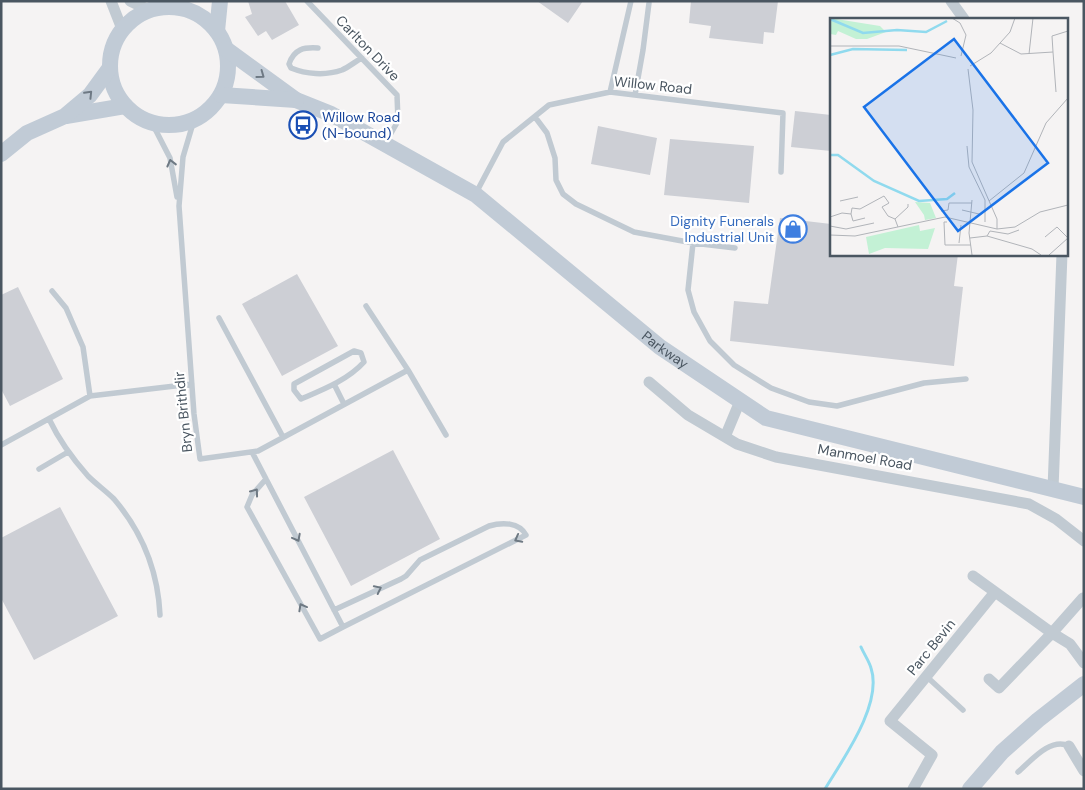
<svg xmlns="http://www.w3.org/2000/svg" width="1085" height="790" font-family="'DM Sans',sans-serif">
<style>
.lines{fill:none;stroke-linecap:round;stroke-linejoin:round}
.stream{stroke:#90daee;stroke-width:3}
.building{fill:#cdcfd5}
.lane{stroke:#c1cad2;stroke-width:5.5}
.street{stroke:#c1cad2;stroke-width:11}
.secondary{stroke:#c1cbd6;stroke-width:16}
.oneway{stroke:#6e7984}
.oneway2{stroke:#6e7983}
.labels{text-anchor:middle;stroke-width:4.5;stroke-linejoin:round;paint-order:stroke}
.street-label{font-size:14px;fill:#4a5661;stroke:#fff}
.transit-label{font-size:14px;fill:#164399;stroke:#fff;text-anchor:start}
.shop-label{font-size:14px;fill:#366cbe;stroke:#fff;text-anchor:end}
.inset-river{fill:none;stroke:#90daee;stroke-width:2.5}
.inset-road{fill:none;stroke:#b1b4b9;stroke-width:1}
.view{fill:#1a73e8;fill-opacity:0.15;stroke:#1a73e8;stroke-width:2.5}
.inset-edge{fill:none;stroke:#4a5661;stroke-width:2.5}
</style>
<rect width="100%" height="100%" fill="#f5f3f3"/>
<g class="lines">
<path class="stream" d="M 825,789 C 843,759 883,704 871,668 C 869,661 864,654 861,647"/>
</g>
<path class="building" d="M 248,1 L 285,1 L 299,25 L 272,40 L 266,31 L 258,36 L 245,17 L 252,14 Z
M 537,1 L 583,1 L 568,23 Z
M 691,1 L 778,1 L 774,33 L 764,32 L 763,44 L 709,38 L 711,26 L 689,23 Z
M 795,111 L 831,115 L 831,151 L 791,147 Z
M 598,126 L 657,138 L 650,175 L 591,164 Z
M 670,139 L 754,146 L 749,203 L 664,195 Z
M 780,218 L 831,224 L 831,254 L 958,254 L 954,286 L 963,287 L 954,366 L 730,341 L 734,301 L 768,304 Z
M 297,274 L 338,346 L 282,376 L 242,304 Z
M 18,287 L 63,379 L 10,406 L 1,389 L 1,295 Z
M 393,450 L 440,539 L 351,586 L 304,497 Z
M 60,507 L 118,616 L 34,660 L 1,598 L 1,538 Z"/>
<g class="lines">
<path class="lane" d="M 307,1 L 397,95 L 398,121 L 386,142
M 318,48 C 304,47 294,49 289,64 L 291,68 C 306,74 325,76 342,70 C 349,67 356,61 362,58
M 610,92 L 631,1
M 635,95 L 643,50 L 649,3
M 535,117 L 547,133 L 555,158 L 556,180 L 563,194 L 576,204 L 634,232 L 693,243 L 688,290 L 694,312 L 710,341 L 734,365 L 771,388 L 809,402 L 837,406 L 924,383 L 966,379
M 194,120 L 183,157 L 179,206 L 194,414 L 200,459 L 258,451 L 408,370 L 446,435
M 152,123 L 170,158 L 177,197
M 476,193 L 503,142 L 549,105 L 610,92 L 783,113 L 781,172
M 693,243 L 735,248
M 52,291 L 66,308 L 83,347 L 90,396
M 366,306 L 408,370
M 219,318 L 283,437
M 354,351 L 361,353 L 364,362 C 348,380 322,390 301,399 L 294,390 L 294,384 Z
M 334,384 L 344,404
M 49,419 C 59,440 72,458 88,476 C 96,484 106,491 114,499 C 143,533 158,572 160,615
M 1,445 L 90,396 L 192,384
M 252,452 L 343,627 L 320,639 L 247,507 L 252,495 L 266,479
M 39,469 L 68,452
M 334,610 L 401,579 L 406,576 L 420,560 L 489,526 C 502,522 519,522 526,535 L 343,627
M 926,676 L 963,710
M 1018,772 C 1031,761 1050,737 1069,746"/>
<path class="street" d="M 111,1 L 122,29
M 130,1 L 149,10
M 951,1 L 964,19
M 649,382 L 688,415 L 737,444 L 776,457 L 1029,504 L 1056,519 L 1084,541
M 725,437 L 740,401
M 1053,489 L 1062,254
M 973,576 L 1052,633 L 1070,644 L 1084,663
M 989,679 L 999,688 L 1052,633 L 1083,598
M 1069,746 L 1084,771
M 913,789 L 932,755 L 890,721 L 995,592"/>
<g class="secondary">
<circle cx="169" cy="66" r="59"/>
<path d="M 217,31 L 220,1"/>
<path id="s1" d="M 226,49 L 296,100 L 331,114 L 476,195 L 660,347 L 766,418 L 1084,497"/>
<path d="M 221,95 L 296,100"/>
<path d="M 66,116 L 125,106"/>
<path d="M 1,154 L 27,133 L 65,116 L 90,95 L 109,69"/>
<path d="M 970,789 L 1002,752 L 1038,720 L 1084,684"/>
</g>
</g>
<defs><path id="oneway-chevron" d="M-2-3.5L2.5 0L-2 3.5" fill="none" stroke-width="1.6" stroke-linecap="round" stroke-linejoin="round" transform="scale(1.25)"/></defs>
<g class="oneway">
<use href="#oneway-chevron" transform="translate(261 75) rotate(36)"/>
<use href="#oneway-chevron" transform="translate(89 94) rotate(-46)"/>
</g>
<g class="oneway2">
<use href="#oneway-chevron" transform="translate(171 163) rotate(-104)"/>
<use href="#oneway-chevron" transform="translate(255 492) rotate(-54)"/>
<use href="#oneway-chevron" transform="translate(297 538) rotate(62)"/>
<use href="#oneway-chevron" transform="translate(518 539) rotate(152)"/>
<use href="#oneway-chevron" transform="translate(378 589) rotate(-26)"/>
<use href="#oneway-chevron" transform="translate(302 607) rotate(-119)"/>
</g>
<defs>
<g id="bus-ring" transform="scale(1.4375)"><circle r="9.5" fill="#fff" stroke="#1a4fb4" stroke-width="1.5"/><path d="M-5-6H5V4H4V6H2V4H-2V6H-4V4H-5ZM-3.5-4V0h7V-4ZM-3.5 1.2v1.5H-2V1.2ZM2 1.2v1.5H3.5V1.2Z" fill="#1a4fb4"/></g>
<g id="shop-ring" transform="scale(1.4375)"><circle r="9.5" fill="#fff" stroke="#3f7fe0" stroke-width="1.5"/><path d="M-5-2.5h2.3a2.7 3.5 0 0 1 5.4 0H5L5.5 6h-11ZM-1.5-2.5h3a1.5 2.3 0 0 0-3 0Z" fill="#3f7fe0"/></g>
</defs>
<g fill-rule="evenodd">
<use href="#bus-ring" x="303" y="125"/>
<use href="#shop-ring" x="793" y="229"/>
</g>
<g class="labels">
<g class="street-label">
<text transform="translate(368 48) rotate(46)" y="5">Carlton Drive</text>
<text transform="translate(653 85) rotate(6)" y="5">Willow Road</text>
<text dy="5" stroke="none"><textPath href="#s1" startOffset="535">Parkway</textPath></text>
<text transform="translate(183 412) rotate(-96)" y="5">Bryn Brithdir</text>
<text transform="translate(865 457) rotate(10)" y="5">Manmoel Road</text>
<text transform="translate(931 647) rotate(-51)" y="5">Parc Bevin</text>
</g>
<g class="transit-label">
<text x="322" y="122">Willow Road<tspan x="322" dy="16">(N-bound)</tspan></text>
</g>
<g class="shop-label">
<text x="774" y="226">Dignity Funerals<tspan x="774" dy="16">Industrial Unit</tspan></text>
</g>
</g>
<g transform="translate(830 18)">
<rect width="238" height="238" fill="#f5f3f3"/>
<path d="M 0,0 L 50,8 L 56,14 L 37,21 L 26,21 L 8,13 L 6,17 L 0,16 ZM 85,184 L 100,185 L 106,200 L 90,203 L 95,202 L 94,197 ZM 89,207 L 90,213 L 105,210 L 98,231 L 55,230 L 39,236 L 36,219 Z" fill="#c3f1d5"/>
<path class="inset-river" d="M 0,1 L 33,15 L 67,12 L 96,14 L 117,3M 0,37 L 23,31 L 77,32M 0,137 L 8,137 L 44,163 L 89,183 L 117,181 L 125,175"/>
<path class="inset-road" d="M 122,0 L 130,5 L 136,17 L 131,38M 170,25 L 191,36 L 223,34 L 226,74M 0,28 L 69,28 L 126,40M 223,34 L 222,18 L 238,13M 199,36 L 203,0M 140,48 L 161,35 L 180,14 L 185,0M 138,51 L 143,92 L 142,144 L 167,201 L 167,211 L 185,209 L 210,194 L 238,187M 137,128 L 139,149 L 155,182 L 155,204M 10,183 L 28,179M 159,183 L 194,155 L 216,105 L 238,80M 132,192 L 149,196M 111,193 L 118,192 L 119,185 L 142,185M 21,196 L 23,203 L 35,200M 0,199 L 12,195 L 21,196 L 22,190 L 30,191 L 54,178 L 59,185 L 52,189 L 58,198 L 65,201 L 68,209M 65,201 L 78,189 L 78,186M 117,204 L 114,204 L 115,227 L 141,227M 0,208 L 16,211 L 44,205M 0,217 L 25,218 L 115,199 L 167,211M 157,218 L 160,213 L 178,216 L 189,212M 215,219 L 227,209 L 238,220M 140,220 L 157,218 L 202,231 L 211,237M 129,225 L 131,207M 142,237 L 139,215 L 142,182M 219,237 L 238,220"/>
<path class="view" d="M 124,21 L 218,145 L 128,213 L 34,89 Z"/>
<rect width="238" height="238" class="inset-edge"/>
</g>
<rect width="1085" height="790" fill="none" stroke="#4a5661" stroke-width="5"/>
</svg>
